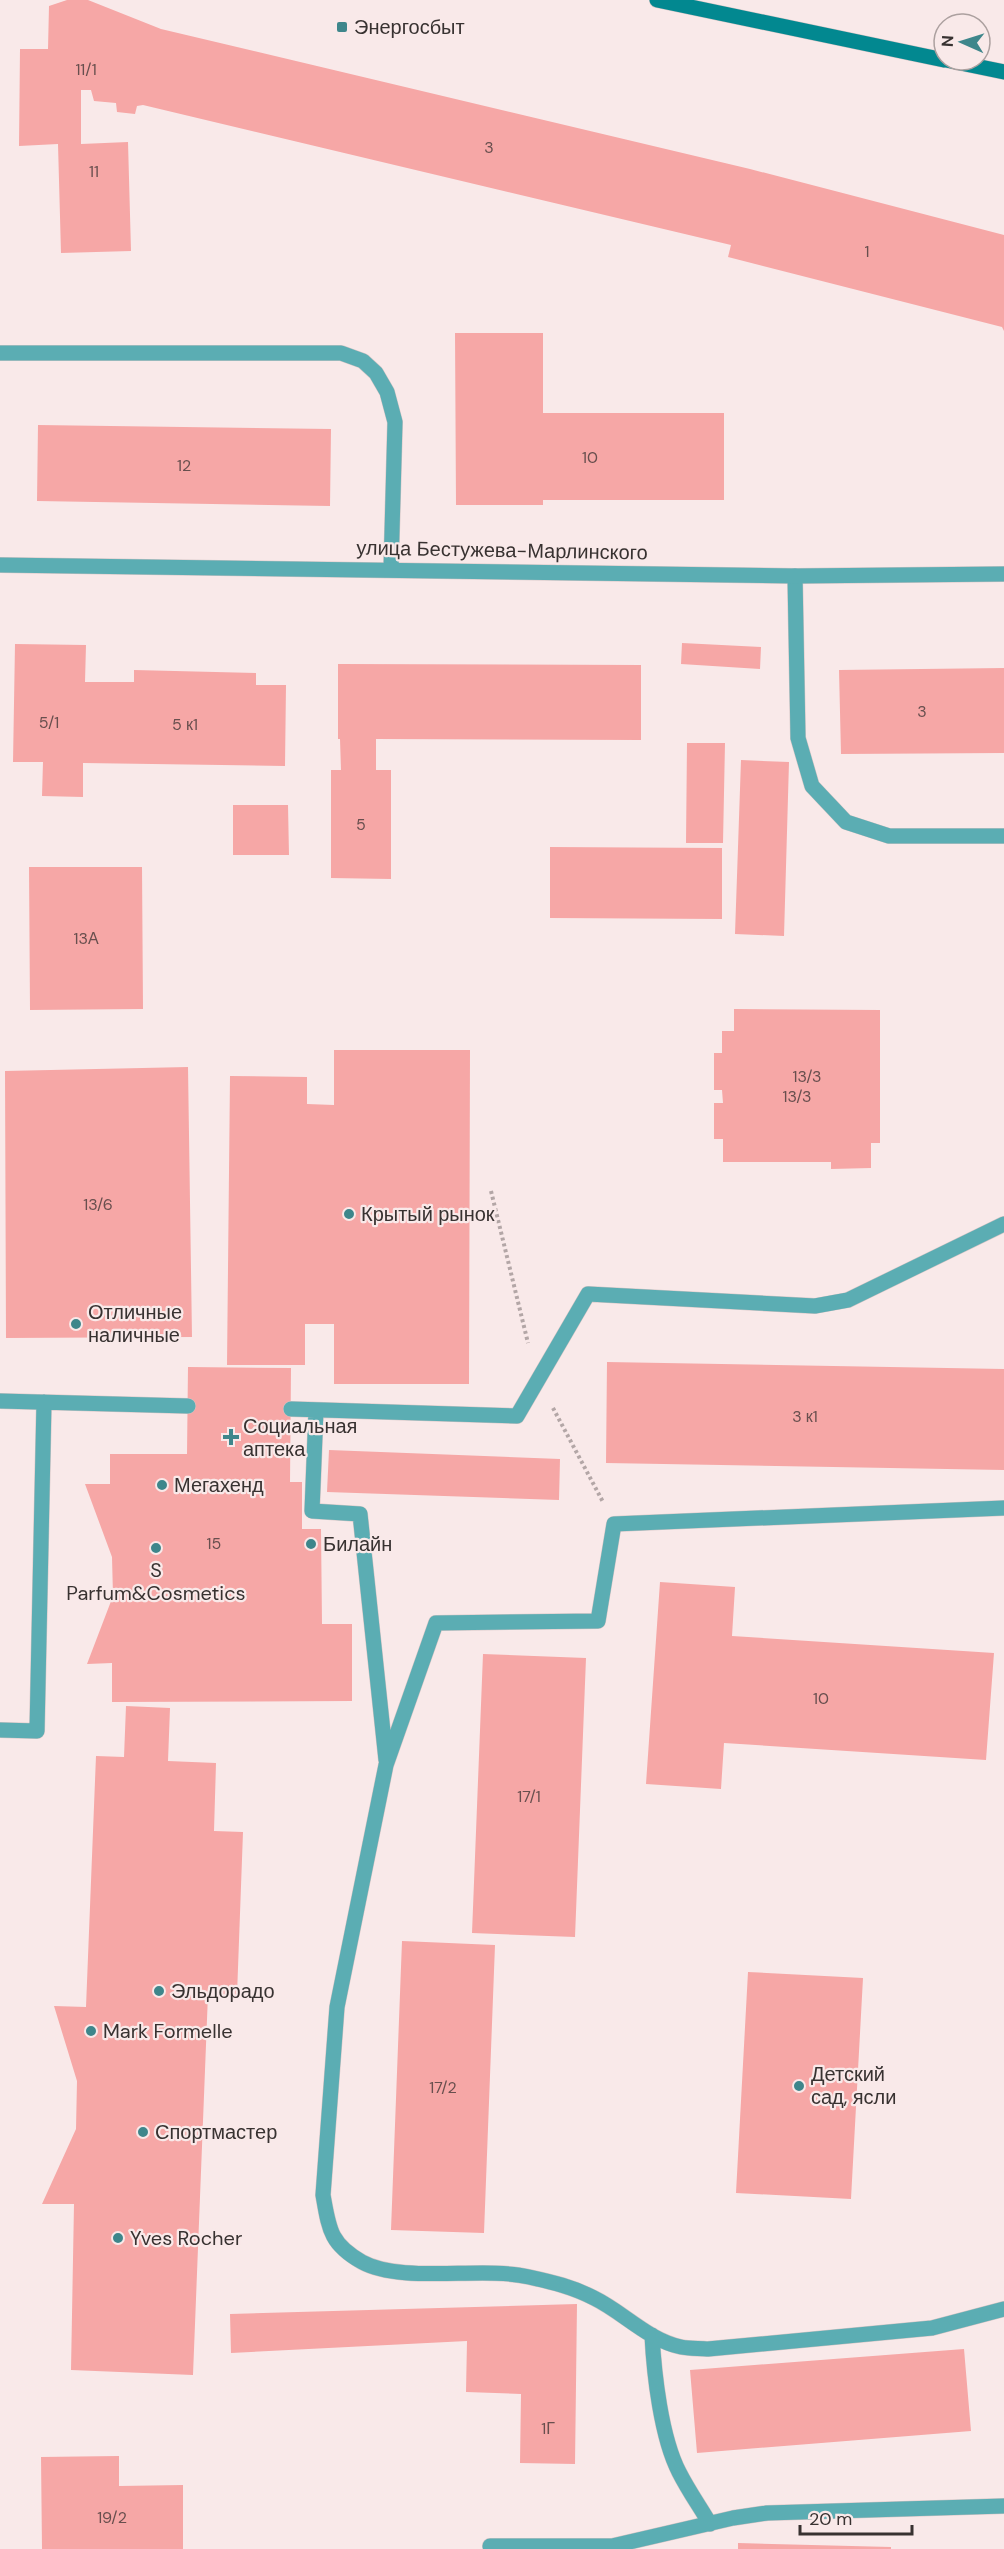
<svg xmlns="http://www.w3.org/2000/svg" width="1004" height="2549" font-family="'DM Sans',sans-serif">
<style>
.building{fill:#f6a7a6}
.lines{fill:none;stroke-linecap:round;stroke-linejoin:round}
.lane-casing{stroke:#d2c4c4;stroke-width:16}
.street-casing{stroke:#d2c4c4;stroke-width:16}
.secondary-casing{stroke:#d2c4c4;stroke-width:16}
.path{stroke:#b3a6a6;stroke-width:4;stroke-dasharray:3 3;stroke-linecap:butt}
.lane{stroke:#5badb3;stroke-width:15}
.street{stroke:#5badb3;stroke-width:15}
.secondary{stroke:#028890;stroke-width:15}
.poi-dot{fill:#3e868b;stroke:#f9e9e9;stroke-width:2}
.labels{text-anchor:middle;stroke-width:4.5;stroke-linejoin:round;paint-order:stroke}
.number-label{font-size:16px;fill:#684f4e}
.poi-label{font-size:20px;fill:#383231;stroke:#f9e9e9;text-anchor:start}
.street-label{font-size:20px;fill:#383231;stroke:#f9e9e9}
</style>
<rect width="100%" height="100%" fill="#f9e9e9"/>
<path class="building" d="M 67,0 L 88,0 L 161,29 L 750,169 L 1004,235 L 1004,331 L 1002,327 L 728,257 L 731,245 L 143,105 L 137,106 L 135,114 L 117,112 L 116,103 L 94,101 L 91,90 L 81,90 L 81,144 L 128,142 L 131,251 L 61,253 L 58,144 L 19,146 L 20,49 L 48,49 L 49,6 Z
M 455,333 L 543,333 L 543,413 L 724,413 L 724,500 L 543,500 L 543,505 L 456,505 Z
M 38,425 L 331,429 L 330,506 L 37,501 Z
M 682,643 L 761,647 L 760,669 L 681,664 Z
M 15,644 L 86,645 L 85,682 L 134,682 L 134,670 L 256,673 L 256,685 L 286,685 L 285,766 L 83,763 L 83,797 L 42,796 L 43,762 L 13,762 Z
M 338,664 L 641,665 L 641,740 L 376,739 L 376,770 L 391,770 L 391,879 L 331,878 L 331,770 L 341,770 L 340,739 L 338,739 Z
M 1004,668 L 1004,753 L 841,754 L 839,670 Z
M 687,743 L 725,743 L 723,843 L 686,843 Z
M 741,760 L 789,762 L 784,936 L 735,934 Z
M 233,805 L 288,805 L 289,855 L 233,855 Z
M 550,847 L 722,848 L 722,919 L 550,918 Z
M 29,867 L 142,867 L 143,1009 L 30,1010 Z
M 734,1009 L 880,1010 L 880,1143 L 871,1143 L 871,1168 L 831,1169 L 831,1162 L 723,1162 L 723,1139 L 714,1139 L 714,1103 L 723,1103 L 722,1090 L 714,1090 L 714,1053 L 722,1053 L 722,1031 L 734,1031 Z
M 334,1050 L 470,1050 L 469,1384 L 334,1384 L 334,1324 L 305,1324 L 305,1365 L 227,1365 L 230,1076 L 307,1077 L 307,1104 L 334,1105 Z
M 188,1067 L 192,1337 L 6,1338 L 5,1071 Z
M 607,1362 L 1004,1369 L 1004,1470 L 606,1463 Z
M 188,1367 L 291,1368 L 290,1482 L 302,1482 L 302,1529 L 321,1529 L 322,1624 L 352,1624 L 352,1701 L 112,1702 L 112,1663 L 87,1664 L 113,1596 L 112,1557 L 85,1484 L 110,1484 L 110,1454 L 187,1454 Z
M 329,1450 L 560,1459 L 559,1500 L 327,1492 Z
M 660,1582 L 735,1587 L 732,1636 L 994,1653 L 986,1760 L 724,1743 L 721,1789 L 646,1784 Z
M 483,1654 L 586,1658 L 575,1937 L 472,1933 Z
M 126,1706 L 170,1708 L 168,1761 L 216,1763 L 214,1831 L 243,1832 L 237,1995 L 208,1994 L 193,2375 L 71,2370 L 74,2204 L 42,2204 L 76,2129 L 77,2081 L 54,2006 L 86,2007 L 96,1756 L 124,1757 Z
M 402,1941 L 495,1945 L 484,2233 L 391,2230 Z
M 748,1972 L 863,1978 L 851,2199 L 736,2193 Z
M 577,2304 L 575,2464 L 520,2463 L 521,2394 L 466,2392 L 467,2341 L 231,2353 L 230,2314 Z
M 964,2349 L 971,2431 L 697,2453 L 690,2370 Z
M 119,2456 L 119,2486 L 183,2485 L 183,2549 L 42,2549 L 41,2457 Z
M 738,2543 L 891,2547 L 891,2549 L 738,2549 Z"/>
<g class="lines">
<g class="lane-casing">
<path id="lane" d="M 0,353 L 341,353 L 363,361 L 376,373 L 387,392 L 395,422 L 391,569
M 795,576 L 798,738 L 812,786 L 846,822 L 889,836 L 1004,836
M 0,1401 L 188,1406
M 291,1409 L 517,1416 L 588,1294 L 815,1306 L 848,1300 L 1004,1224
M 316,1410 L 312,1511 L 360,1514 L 386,1760
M 1004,1508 L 614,1524 L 598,1621 L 436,1623 L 386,1765 L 337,2007 L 323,2195 C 329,2229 330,2244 362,2262 C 402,2284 483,2266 529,2277 C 552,2282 573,2287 594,2298 C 623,2312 648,2340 681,2347 C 690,2349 700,2348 708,2349 L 932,2328 L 1004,2309
M 0,1730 L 37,1731 L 44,1402
M 652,2335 C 654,2374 661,2437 679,2472 C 688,2490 700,2507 710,2524
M 490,2546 L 612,2546 L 733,2518 L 767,2513 L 1004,2506"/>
</g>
<g class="street-casing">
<path id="street" d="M 0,565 L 795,576 L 1004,574"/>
</g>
<g class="secondary-casing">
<path id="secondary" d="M 657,0 L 944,60
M 946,60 L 1004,72"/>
</g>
<path class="path" d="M 491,1191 L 528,1343
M 553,1408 L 603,1502"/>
<use href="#lane" class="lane"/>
<use href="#street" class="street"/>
<use href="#secondary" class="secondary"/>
</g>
<g class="poi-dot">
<rect x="336" y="21" width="12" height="12" rx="3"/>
<circle cx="349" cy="1214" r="6"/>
<circle cx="76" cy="1324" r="6"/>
<path d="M228 1428h6v6h6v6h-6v6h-6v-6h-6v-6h6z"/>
<circle cx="162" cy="1485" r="6"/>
<circle cx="311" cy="1544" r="6"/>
<circle cx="156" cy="1548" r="6"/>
<circle cx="159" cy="1991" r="6"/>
<circle cx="91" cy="2031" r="6"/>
<circle cx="799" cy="2086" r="6"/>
<circle cx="143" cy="2132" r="6"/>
<circle cx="118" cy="2238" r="6"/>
</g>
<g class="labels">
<g class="number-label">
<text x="86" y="75">11/1</text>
<text x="489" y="153">3</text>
<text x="94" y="177">11</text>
<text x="867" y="257">1</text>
<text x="590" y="463">10</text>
<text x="184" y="471">12</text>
<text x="922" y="717">3</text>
<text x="49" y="728">5/1</text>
<text x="185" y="730">5 к1</text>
<text x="361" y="830">5</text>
<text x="86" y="944">13А</text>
<text x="807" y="1082">13/3</text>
<text x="797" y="1102">13/3</text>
<text x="98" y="1210">13/6</text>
<text x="805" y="1422">3 к1</text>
<text x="214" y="1549">15</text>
<text x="821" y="1704">10</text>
<text x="529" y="1802">17/1</text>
<text x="443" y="2093">17/2</text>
<text x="548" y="2434">1Г</text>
<text x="112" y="2523">19/2</text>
</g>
<g class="poi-label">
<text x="354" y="34">Энергосбыт</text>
<text x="361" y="1221">Крытый рынок</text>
<text x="88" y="1319">Отличные<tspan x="88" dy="23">наличные</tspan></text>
<text x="243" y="1433">Социальная<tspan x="243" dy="23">аптека</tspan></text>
<text x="174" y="1492">Мегахенд</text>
<text x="323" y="1551">Билайн</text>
<text x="156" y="1577" text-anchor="middle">S<tspan x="156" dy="23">Parfum&amp;Cosmetics</tspan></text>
<text x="171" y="1998">Эльдорадо</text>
<text x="103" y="2038">Mark Formelle</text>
<text x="811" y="2081">Детский<tspan x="811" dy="23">сад, ясли</tspan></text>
<text x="155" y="2139">Спортмастер</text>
<text x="130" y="2245">Yves Rocher</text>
</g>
<g class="street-label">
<text transform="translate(502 550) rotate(1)" y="7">улица Бестужева-Марлинского</text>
</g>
</g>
<g transform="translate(962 42) rotate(273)"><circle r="28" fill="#f9e9e9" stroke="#aca09f" stroke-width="1.5"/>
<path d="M0-4.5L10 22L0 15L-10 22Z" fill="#3e868b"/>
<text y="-9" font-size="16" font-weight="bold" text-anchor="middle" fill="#383231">N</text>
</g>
<path d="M800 2525v9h112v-9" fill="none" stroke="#383231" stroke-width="3"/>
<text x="809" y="2525" font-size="18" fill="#383231" stroke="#f9e9e9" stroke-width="4.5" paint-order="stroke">20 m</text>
</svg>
